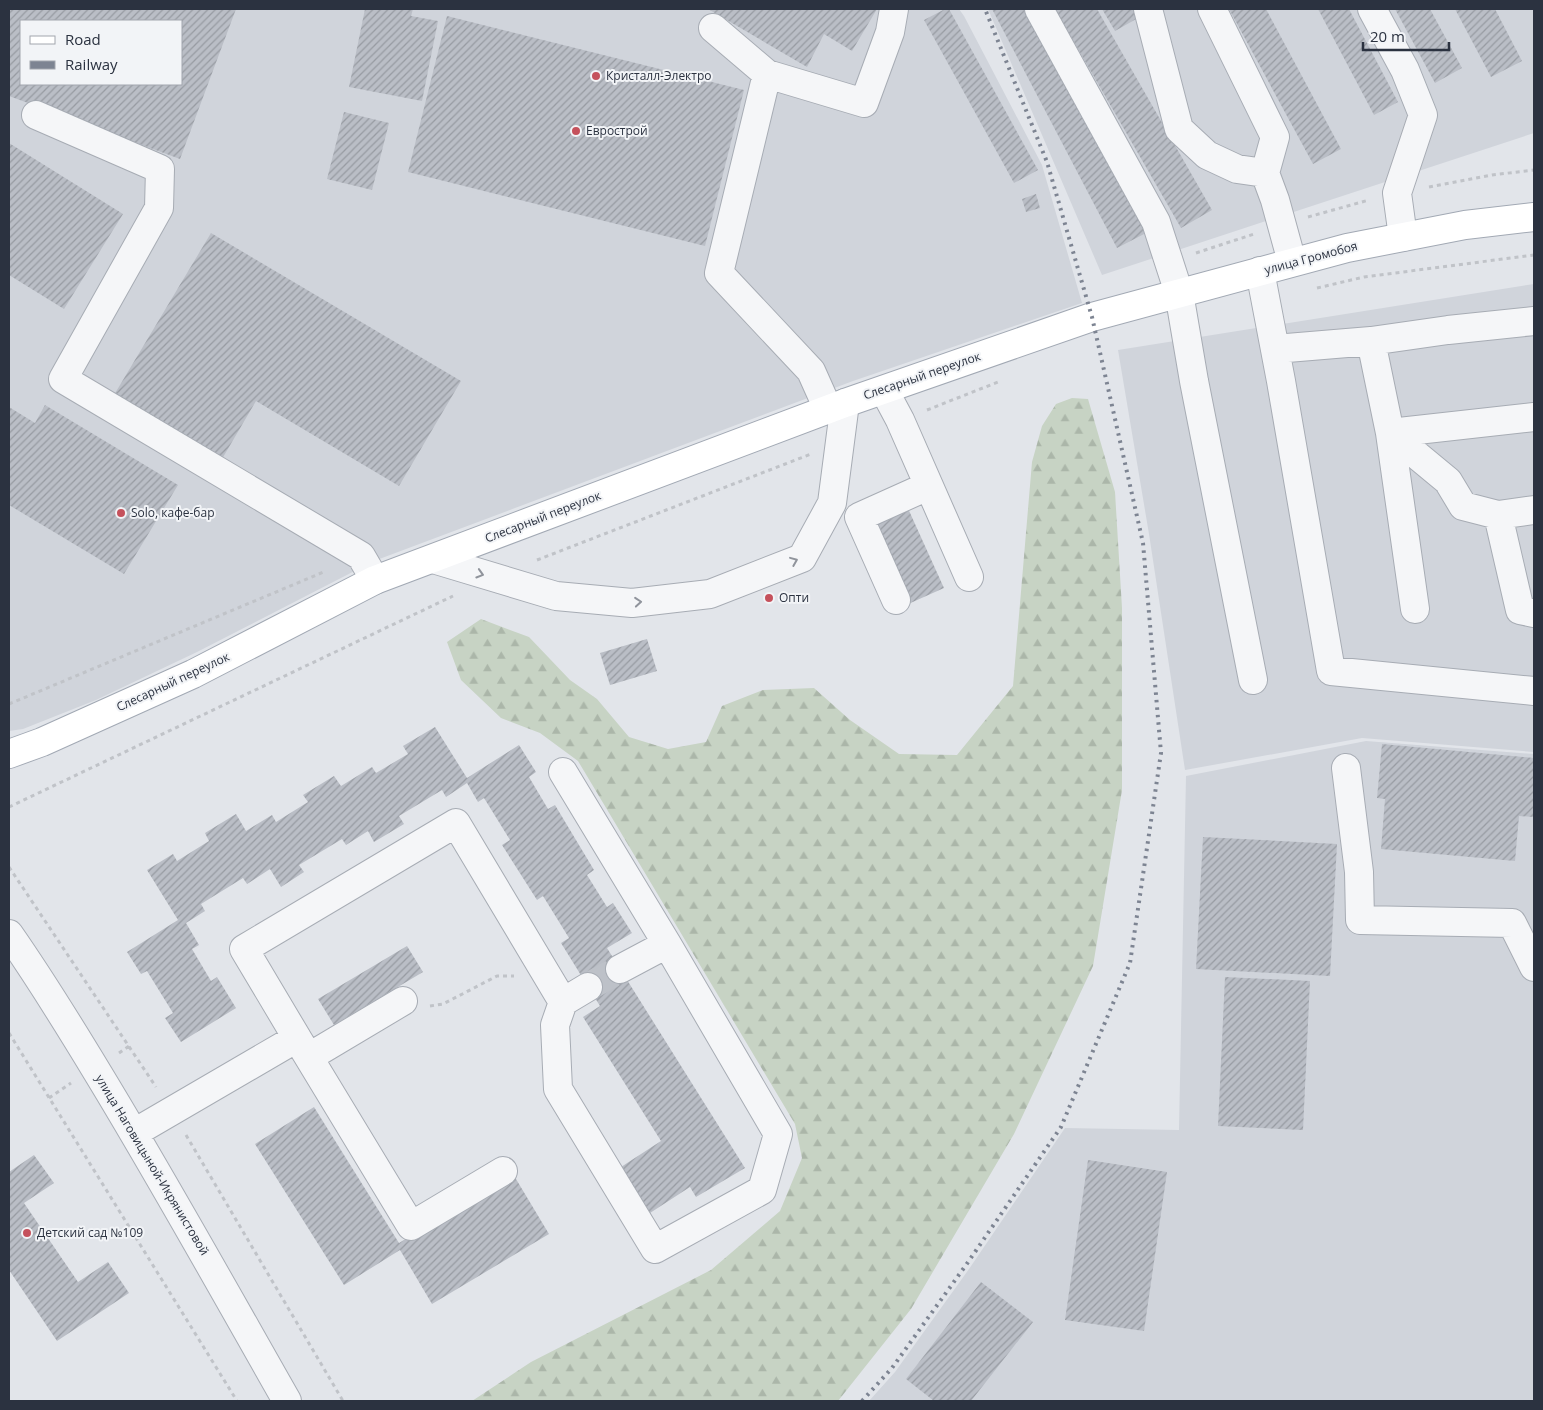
<svg xmlns="http://www.w3.org/2000/svg" width="1543" height="1410" font-family="'Open Sans',sans-serif">
<style>
.built{fill:#d0d4db;fill-rule:evenodd}
.forest{fill:url(#forest-firs)}
.building{fill:url(#building-hatch);fill-rule:evenodd}
.lines{fill:none;stroke-linecap:round;stroke-linejoin:round}
.minor-tunnel{stroke:#bdc1c8;stroke-width:28;stroke-dasharray:28 14;stroke-linecap:butt}
.minor-casing{stroke:#a7acb4;stroke-width:30}
.major-casing{stroke:#a2a9b4;stroke-width:30}
.path{stroke:#c0c3c8;stroke-width:3;stroke-dasharray:4 4;stroke-linecap:butt}
.minor{stroke:#f5f6f8;stroke-width:28}
.major{stroke:#fff;stroke-width:28}
.rail{stroke:#7d8492;stroke-width:4;stroke-dasharray:2.5 5;stroke-linecap:butt}
.oneway{stroke:#90949c}
.poi-dot{fill:#c5515c;stroke:#f2f4f7;stroke-width:2}
.labels{text-anchor:middle;stroke-width:4;stroke-linejoin:round;paint-order:stroke}
.poi-label{font-size:12px;fill:#2b3240;stroke:#f2f4f7;text-anchor:start}
.street-label{font-size:12px;fill:#2b3240;stroke:#f2f4f7}
</style>
<defs>
<pattern id="forest-firs" width="22" height="20" patternUnits="userSpaceOnUse" patternTransform="scale(1.25)"><rect width="22" height="20" fill="#c7d3c4"/><path d="M5 1l3.5 6h-7zM16 11l3.5 6h-7z" fill="#abb6a9"/></pattern>
<pattern id="building-hatch" width="6" height="6" patternUnits="userSpaceOnUse" patternTransform="scale(1.25)"><rect width="6" height="6" fill="#babec6"/><path d="M-1 1l2-2M0 6l6-6M5 7l2-2" fill="none" stroke="#979ba2"/></pattern>
</defs>
<rect width="100%" height="100%" fill="#e2e5ea"/>
<path class="built" d="M 9,9 L 959,9 L 964,16 L 1042,165 L 1082,303 L 853,381 L 374,561 L 197,652 L 96,700 L 23,729 L 9,731 ZM 21,21 L 181,21 L 181,84 L 21,84 Z
M 988,9 L 1534,9 L 1534,133 L 1102,275 Z
M 1534,284 L 1534,752 L 1362,738 L 1185,770 L 1149,534 L 1118,350 Z
M 1366,741 L 1534,754 L 1534,1401 L 869,1401 L 895,1372 L 969,1269 L 1065,1128 L 1179,1130 L 1186,776 Z"/>
<path class="forest" d="M 1072,398 L 1088,399 L 1115,492 L 1122,608 L 1122,790 L 1093,966 L 1014,1134 L 911,1309 L 838,1401 L 472,1401 L 531,1362 L 711,1270 L 780,1211 L 802,1158 L 795,1124 L 578,761 L 540,733 L 501,718 L 461,680 L 447,642 L 481,619 L 529,637 L 570,680 L 597,699 L 629,737 L 668,749 L 706,742 L 722,706 L 763,690 L 814,688 L 850,720 L 899,754 L 957,755 L 1013,686 L 1032,462 L 1042,426 L 1056,404 Z"/>
<path class="building" d="M 9,9 L 236,9 L 180,159 L 9,96 ZM 21,21 L 181,21 L 181,84 L 21,84 Z
M 365,9 L 413,9 L 411,16 L 438,21 L 422,101 L 349,87 Z
M 708,9 L 877,9 L 852,51 L 824,34 L 807,67 Z
M 945,9 L 949,9 L 1038,170 L 1014,183 L 924,20 Z
M 992,9 L 1028,9 L 1146,233 L 1117,248 Z
M 1055,9 L 1097,9 L 1212,210 L 1181,228 Z
M 1102,9 L 1133,9 L 1138,18 L 1115,31 Z
M 1229,9 L 1266,9 L 1341,149 L 1313,164 Z
M 1318,9 L 1349,9 L 1398,102 L 1374,115 Z
M 1395,9 L 1430,9 L 1462,68 L 1435,83 Z
M 1455,9 L 1495,9 L 1522,61 L 1491,77 Z
M 447,16 L 744,90 L 705,246 L 408,172 Z
M 344,112 L 389,123 L 372,190 L 327,179 Z
M 9,143 L 123,214 L 64,309 L 9,275 Z
M 1036,194 L 1040,208 L 1026,212 L 1022,199 Z
M 211,233 L 461,381 L 399,486 L 256,401 L 222,459 L 114,395 Z
M 45,405 L 178,485 L 124,574 L 9,505 L 9,407 L 35,423 Z
M 906,504 L 944,588 L 906,605 L 868,521 Z
M 647,639 L 657,671 L 610,685 L 600,653 Z
M 435,727 L 467,778 L 519,745 L 536,772 L 529,777 L 548,809 L 555,805 L 594,870 L 587,875 L 607,907 L 613,903 L 632,933 L 607,948 L 745,1168 L 696,1197 L 690,1187 L 650,1213 L 621,1167 L 661,1141 L 583,1017 L 600,1006 L 561,943 L 569,938 L 543,896 L 537,900 L 502,845 L 510,840 L 484,798 L 478,802 L 467,783 L 446,797 L 442,790 L 399,816 L 404,824 L 374,842 L 368,831 L 346,845 L 342,839 L 299,865 L 304,872 L 281,887 L 270,869 L 247,884 L 243,878 L 201,904 L 205,911 L 186,923 L 199,945 L 192,949 L 211,981 L 217,977 L 236,1008 L 181,1042 L 165,1018 L 173,1013 L 147,971 L 141,974 L 127,952 L 178,920 L 147,870 L 173,854 L 177,861 L 209,841 L 205,833 L 236,814 L 246,831 L 272,815 L 276,822 L 308,802 L 303,795 L 334,776 L 341,786 L 372,767 L 376,773 L 408,754 L 403,746 Z
M 1382,744 L 1534,758 L 1533,817 L 1519,816 L 1515,861 L 1381,849 L 1385,799 L 1377,798 Z
M 1203,837 L 1337,844 L 1330,976 L 1196,969 Z
M 407,946 L 423,972 L 334,1025 L 318,999 Z
M 1225,977 L 1310,981 L 1303,1130 L 1218,1126 Z
M 314,1107 L 399,1243 L 513,1174 L 549,1234 L 432,1304 L 400,1250 L 344,1285 L 255,1144 Z
M 34,1155 L 54,1183 L 24,1203 L 78,1282 L 108,1262 L 129,1293 L 57,1341 L 9,1270 L 9,1172 Z
M 1088,1160 L 1167,1172 L 1144,1331 L 1065,1320 Z
M 981,1282 L 1033,1322 L 971,1401 L 934,1401 L 906,1379 Z"/>
<g class="lines">
<path class="minor-tunnel" d="M 588,987 L 620,969"/>
<g class="minor-casing">
<path id="minor" d="M 1039,9 L 1156,222 L 1179,293 L 1194,381 L 1253,680
M 1148,9 L 1179,129 L 1207,155 L 1237,169 L 1265,173
M 1212,9 L 1275,137 L 1265,173 L 1275,200 L 1292,262
M 1372,9 L 1405,70 L 1423,115 L 1397,193 L 1403,237
M 713,28 L 767,74 L 719,273 L 811,371 L 828,409
M 767,74 L 864,103 L 890,32 L 894,9
M 36,115 L 160,169 L 159,208 L 63,379 L 361,556 L 375,580
M 1260,271 L 1281,381 L 1331,671 L 1534,691
M 1371,341 L 1448,330 L 1534,321
M 1275,349 L 1371,341 L 1390,433 L 1448,481 L 1463,506 L 1498,515
M 884,390 L 900,420 L 969,577
M 1534,510 L 1498,515 L 1520,610 L 1534,613
M 433,559 L 556,596 L 632,603 L 710,594 L 802,558 L 832,503 L 845,403
M 896,600 L 859,517 L 928,486
M 1415,609 L 1390,433 L 1534,417
M 1346,768 L 1359,872 L 1360,920 L 1512,923 L 1534,967
M 9,934 C 41,980 70,1027 99,1075 C 164,1182 225,1292 287,1401
M 620,969 L 667,944
M 563,1002 L 555,1025 L 558,1089 L 655,1249 L 762,1190 L 778,1134 L 667,944 L 563,772
M 297,1038 L 411,1226 L 503,1171
M 309,1057 L 403,1001
M 134,1133 L 297,1038 L 244,949 L 456,823 L 563,1002 L 588,987"/>
</g>
<g class="major-casing">
<path id="major" d="M 9,754 L 42,742 L 193,674 L 375,580 L 845,403 L 1092,317 L 1347,248 L 1465,225 L 1534,217"/>
</g>
<path class="path" d="M 1429,187 L 1492,175 L 1534,170
M 1308,217 L 1369,200
M 1196,253 L 1254,234
M 1317,288 L 1364,277 L 1534,255
M 927,410 L 998,382
M 537,560 L 811,454
M 9,704 L 326,571
M 9,807 L 453,596
M 9,867 L 156,1087
M 430,1006 L 443,1004 L 497,976 L 514,976
M 9,1033 L 237,1401
M 119,1053 L 129,1046
M 49,1098 L 71,1083
M 186,1135 L 343,1401"/>
<use href="#minor" class="minor"/>
<use href="#major" class="major"/>
<path class="rail" d="M 862,1401 L 892,1368 L 966,1265 L 1061,1127 L 1130,963 L 1161,753 L 1143,543 L 1092,317 L 1047,162 L 985,9"/>
</g>
<defs><path id="oneway-chevron" d="M-2-3.5L2.5 0L-2 3.5" fill="none" stroke-width="1.6" stroke-linecap="round" stroke-linejoin="round" transform="scale(1.25)"/></defs>
<g class="oneway">
<use href="#oneway-chevron" transform="translate(794 561) rotate(-22)"/>
<use href="#oneway-chevron" transform="translate(480 574) rotate(17)"/>
<use href="#oneway-chevron" transform="translate(638 602) rotate(-5)"/>
</g>
<g class="poi-dot">
<circle cx="596" cy="76" r="5"/>
<circle cx="576" cy="131" r="5"/>
<circle cx="121" cy="513" r="5"/>
<circle cx="769" cy="598" r="5"/>
<circle cx="27" cy="1233" r="5"/>
</g>
<g class="labels">
<g class="poi-label">
<text x="606" y="80">Кристалл-Электро</text>
<text x="586" y="135">Еврострой</text>
<text x="131" y="517">Solo, кафе-бар</text>
<text x="779" y="602">Опти</text>
<text x="37" y="1237">Детский сад №109</text>
</g>
<g class="street-label">
<text transform="translate(1311 258) rotate(-15)" y="4">улица Громобоя</text>
<text transform="translate(922 376) rotate(-19)" y="4">Слесарный переулок</text>
<text transform="translate(543 517) rotate(-21)" y="4">Слесарный переулок</text>
<text transform="translate(173 682) rotate(-25)" y="4">Слесарный переулок</text>
<text transform="translate(152 1165) rotate(59)" y="4">улица Наговицыной-Икрянистовой</text>
</g>
</g>
<rect width="1543" height="1410" fill="none" stroke="#2b3240" stroke-width="20"/>
<rect x="20" y="20" width="162" height="65" fill="#f2f4f7" stroke="#a2a6ae"/>
<rect x="30" y="36" width="25" height="8" fill="#ffffff" stroke="#a2a6ae"/>
<text x="65" y="45" font-size="15" fill="#2b3240">Road</text>
<rect x="30" y="61" width="25" height="8" fill="#7d8492" stroke="#a2a6ae"/>
<text x="65" y="70" font-size="15" fill="#2b3240">Railway</text>
<path d="M1363 42v8h86v-8" fill="none" stroke="#2b3240" stroke-width="2.5"/>
<text x="1370" y="42" font-size="15" fill="#2b3240" stroke="#f2f4f7" stroke-width="4" paint-order="stroke">20 m</text>
</svg>
